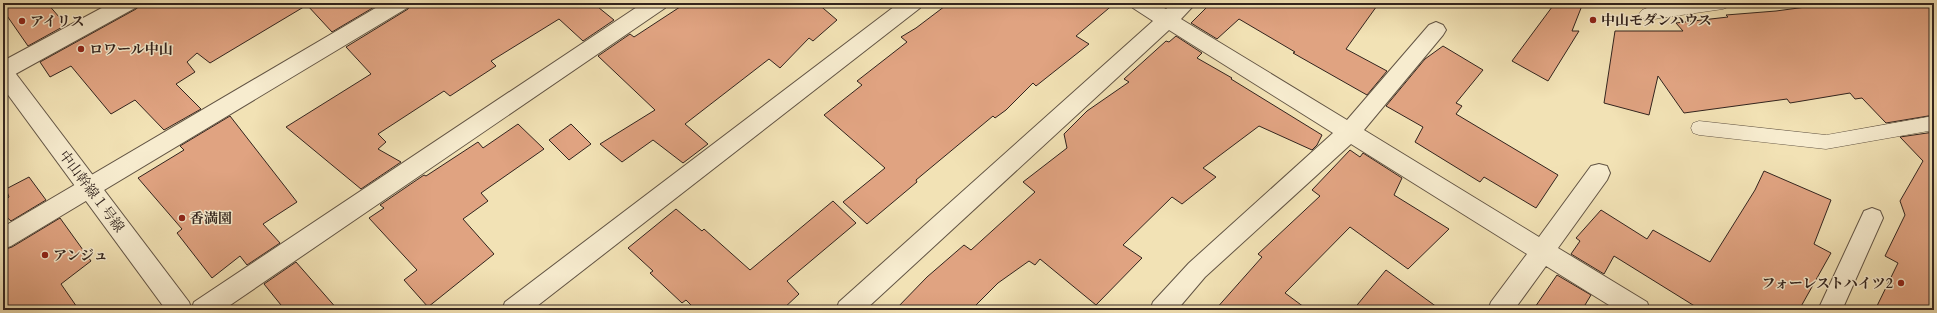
<svg xmlns="http://www.w3.org/2000/svg" width="1937" height="313" font-family="Cardo,'Noto Serif JP',serif">
<style>
.building{fill:#e0a381;stroke:#32241e}
.lines{fill:none;stroke-linecap:round;stroke-linejoin:round}
.service-casing{stroke:#625444;stroke-width:1}
.minor-casing{stroke:#625444;stroke-width:2}
.tertiary-casing{stroke:#625444;stroke-width:2}
.service{fill:#f7eccf;fill-rule:evenodd}
.minor{fill:#f7eccf;fill-rule:evenodd}
.tertiary{fill:#f7eccf;fill-rule:evenodd}
.poi-dot{fill:#8f2418;stroke:#f7eccf;stroke-width:1.5}
.labels{text-anchor:middle;stroke-width:3;stroke-linejoin:round;paint-order:stroke}
.poi-label{font-size:14px;font-weight:bold;fill:#32241e;stroke:#f7eccf;text-anchor:start}
.street-label{font-size:14px;fill:#32241e;stroke:#f7eccf}
</style>
<rect width="100%" height="100%" fill="#f2e2b5"/>
<filter id="stains"><feTurbulence type="fractalNoise" baseFrequency=".005" numOctaves="4"/><feColorMatrix values="0 0 0 0 .2 0 0 0 0 .09 0 0 0 0 .02 0 0 0 .5 -.17"/></filter>
<radialGradient id="worn" r=".72"><stop offset=".6" stop-color="#630" stop-opacity="0"/><stop offset="1" stop-color="#630" stop-opacity=".3"/></radialGradient>
<path class="building" d="M 3,3 L 47,3 L 66,25 L 28,46 L 3,10 Z
M 143,3 L 381,3 L 332,32 L 307,5 L 210,63 L 197,53 L 187,62 L 195,72 L 176,84 L 201,109 L 164,130 L 135,100 L 111,114 L 71,66 L 50,77 L 40,62 L 136,9 Z
M 411,3 L 593,3 L 614,20 L 583,41 L 559,19 L 491,61 L 496,66 L 450,96 L 444,91 L 378,134 L 386,142 L 378,149 L 401,162 L 361,189 L 286,127 L 371,74 L 346,47 L 408,9 Z
M 686,3 L 817,3 L 837,20 L 813,41 L 809,38 L 780,68 L 769,59 L 685,124 L 708,144 L 683,163 L 653,140 L 622,162 L 600,144 L 655,110 L 598,56 L 630,34 L 634,37 Z
M 949,3 L 1115,3 L 1076,36 L 1089,44 L 1036,86 L 1033,83 L 1006,110 L 995,118 L 993,116 L 916,180 L 917,182 L 867,224 L 843,202 L 885,168 L 824,115 L 862,85 L 857,81 L 907,42 L 901,37 L 916,28 Z
M 1211,3 L 1379,3 L 1346,49 L 1387,71 L 1367,95 L 1293,53 L 1295,52 L 1239,19 L 1217,39 L 1191,23 Z
M 1555,3 L 1583,3 L 1572,31 L 1579,31 L 1548,81 L 1512,61 Z
M 1842,3 L 1934,3 L 1934,115 L 1886,123 L 1862,98 L 1855,99 L 1850,93 L 1790,103 L 1787,99 L 1684,113 L 1658,76 L 1649,115 L 1604,103 L 1615,31 L 1683,31 L 1676,23 L 1728,17 L 1726,15 L 1776,11 L 1821,5 L 1823,6 Z
M 1176,36 L 1202,53 L 1197,58 L 1232,78 L 1231,79 L 1322,135 L 1317,145 L 1312,150 L 1259,126 L 1203,168 L 1216,177 L 1182,204 L 1172,197 L 1123,245 L 1142,258 L 1096,305 L 1040,259 L 1035,265 L 1029,261 L 998,283 L 971,310 L 895,310 L 927,277 L 964,245 L 971,250 L 1035,192 L 1023,182 L 1067,148 L 1064,134 L 1087,111 L 1129,82 L 1124,79 L 1166,41 L 1169,42 Z
M 1443,46 L 1483,70 L 1456,103 L 1462,106 L 1456,114 L 1558,175 L 1536,208 L 1484,177 L 1480,182 L 1415,142 L 1423,127 L 1386,106 L 1425,59 Z
M 230,116 L 297,202 L 263,224 L 280,243 L 247,265 L 240,256 L 212,278 L 177,233 L 182,229 L 138,178 L 184,150 L 180,146 Z
M 518,124 L 544,149 L 481,193 L 488,201 L 463,219 L 494,254 L 428,307 L 404,280 L 417,270 L 369,218 L 384,208 L 380,205 L 424,175 L 426,176 L 478,142 L 483,148 Z
M 571,124 L 591,144 L 569,160 L 549,140 Z
M 1934,132 L 1934,310 L 1875,310 L 1898,263 L 1885,256 L 1905,215 L 1900,201 L 1923,161 L 1900,137 Z
M 1350,150 L 1360,157 L 1363,153 L 1402,178 L 1394,195 L 1449,229 L 1408,269 L 1350,227 L 1285,293 L 1308,310 L 1215,310 L 1262,257 L 1258,254 L 1320,196 L 1312,190 Z
M 1764,171 L 1831,200 L 1814,244 L 1831,253 L 1799,310 L 1701,310 L 1614,256 L 1604,274 L 1571,254 L 1580,241 L 1576,238 L 1601,210 L 1647,239 L 1653,230 L 1710,262 L 1755,190 Z
M 29,177 L 46,200 L 11,221 L 3,214 L 3,202 L 9,197 L 6,189 Z
M 833,201 L 856,223 L 787,281 L 799,294 L 782,310 L 696,310 L 686,300 L 682,303 L 650,273 L 653,271 L 628,248 L 676,209 L 702,231 L 704,229 L 750,270 Z
M 60,218 L 91,261 L 61,284 L 79,310 L 3,310 L 3,250 L 12,247 Z
M 296,262 L 338,310 L 285,310 L 264,284 Z
M 1386,270 L 1441,310 L 1353,310 Z
M 1557,275 L 1591,295 L 1582,310 L 1533,310 Z"/>
<g class="lines">
<g class="service-casing">
<path id="service" d="M 1684,3 L 1731,3 L 1728,7 L 1723,9 L 1647,20 L 1642,18 L 1639,14 L 1642,10 L 1647,8 Z
M 1934,116 L 1934,130 L 1826,149 L 1699,135 L 1693,133 L 1691,128 L 1693,123 L 1699,121 L 1826,135 Z"/>
</g>
<g class="minor-casing">
<path id="minor" d="M 111,3 L 138,3 L 135,8 L 10,77 L 3,79 L 3,61 Z
M 384,3 L 410,3 L 407,8 L 11,246 L 3,249 L 3,227 Z
M 643,3 L 668,3 L 665,8 L 223,310 L 191,310 L 194,302 Z
M 899,3 L 923,3 L 920,8 L 532,310 L 502,310 L 505,302 Z
M 1130,3 L 1155,3 L 1166,9 L 1173,3 L 1196,3 L 1181,19 L 1347,120 L 1429,25 L 1436,22 L 1443,25 L 1446,30 L 1443,35 L 1364,130 L 1539,237 L 1591,166 L 1599,164 L 1607,166 L 1610,173 L 1607,180 L 1558,248 L 1647,302 L 1650,310 L 1617,310 L 1546,266 L 1514,310 L 1488,310 L 1491,302 L 1527,254 L 1351,144 L 1205,277 L 1177,310 L 1150,310 L 1153,302 L 1189,263 L 1333,133 L 1169,30 L 865,310 L 836,310 L 839,302 L 1153,21 L 1133,8 Z
M 1872,208 L 1880,211 L 1883,218 L 1842,310 L 1818,310 L 1864,211 Z"/>
</g>
<g class="tertiary-casing">
<path id="tertiary" d="M 3,64 L 10,66 L 189,302 L 192,310 L 166,310 L 3,88 Z"/>
</g>
<use href="#service" class="service"/>
<use href="#minor" class="minor"/>
<use href="#tertiary" class="tertiary"/>
</g>
<g class="poi-dot">
<circle cx="1593" cy="20" r="4"/>
<circle cx="22" cy="21" r="4"/>
<circle cx="81" cy="49" r="4"/>
<circle cx="182" cy="218" r="4"/>
<circle cx="45" cy="255" r="4"/>
<circle cx="1901" cy="283" r="4"/>
</g>
<g class="labels">
<g class="poi-label">
<text x="1601" y="25">中山モダンハウス</text>
<text x="30" y="26">アイリス</text>
<text x="89" y="54">ロワール中山</text>
<text x="190" y="223">香満園</text>
<text x="53" y="260">アンジュ</text>
<text x="1893" y="288" text-anchor="end">フォーレストハイツ2</text>
</g>
<g class="street-label">
<text transform="translate(92 191) rotate(53)" y="5">中山幹線１号線</text>
</g>
</g>
<rect width="1937" height="313" fill="none" stroke="#f2e2b5" stroke-width="16"/>
<rect x="4" y="4" width="1929" height="305" fill="none" stroke="#32241e" stroke-width="2"/>
<rect x="8" y="8" width="1921" height="297" fill="none" stroke="#32241e"/>
<rect width="100%" height="100%" filter="url(#stains)"/>
<rect width="100%" height="100%" fill="url(#worn)"/>
</svg>
